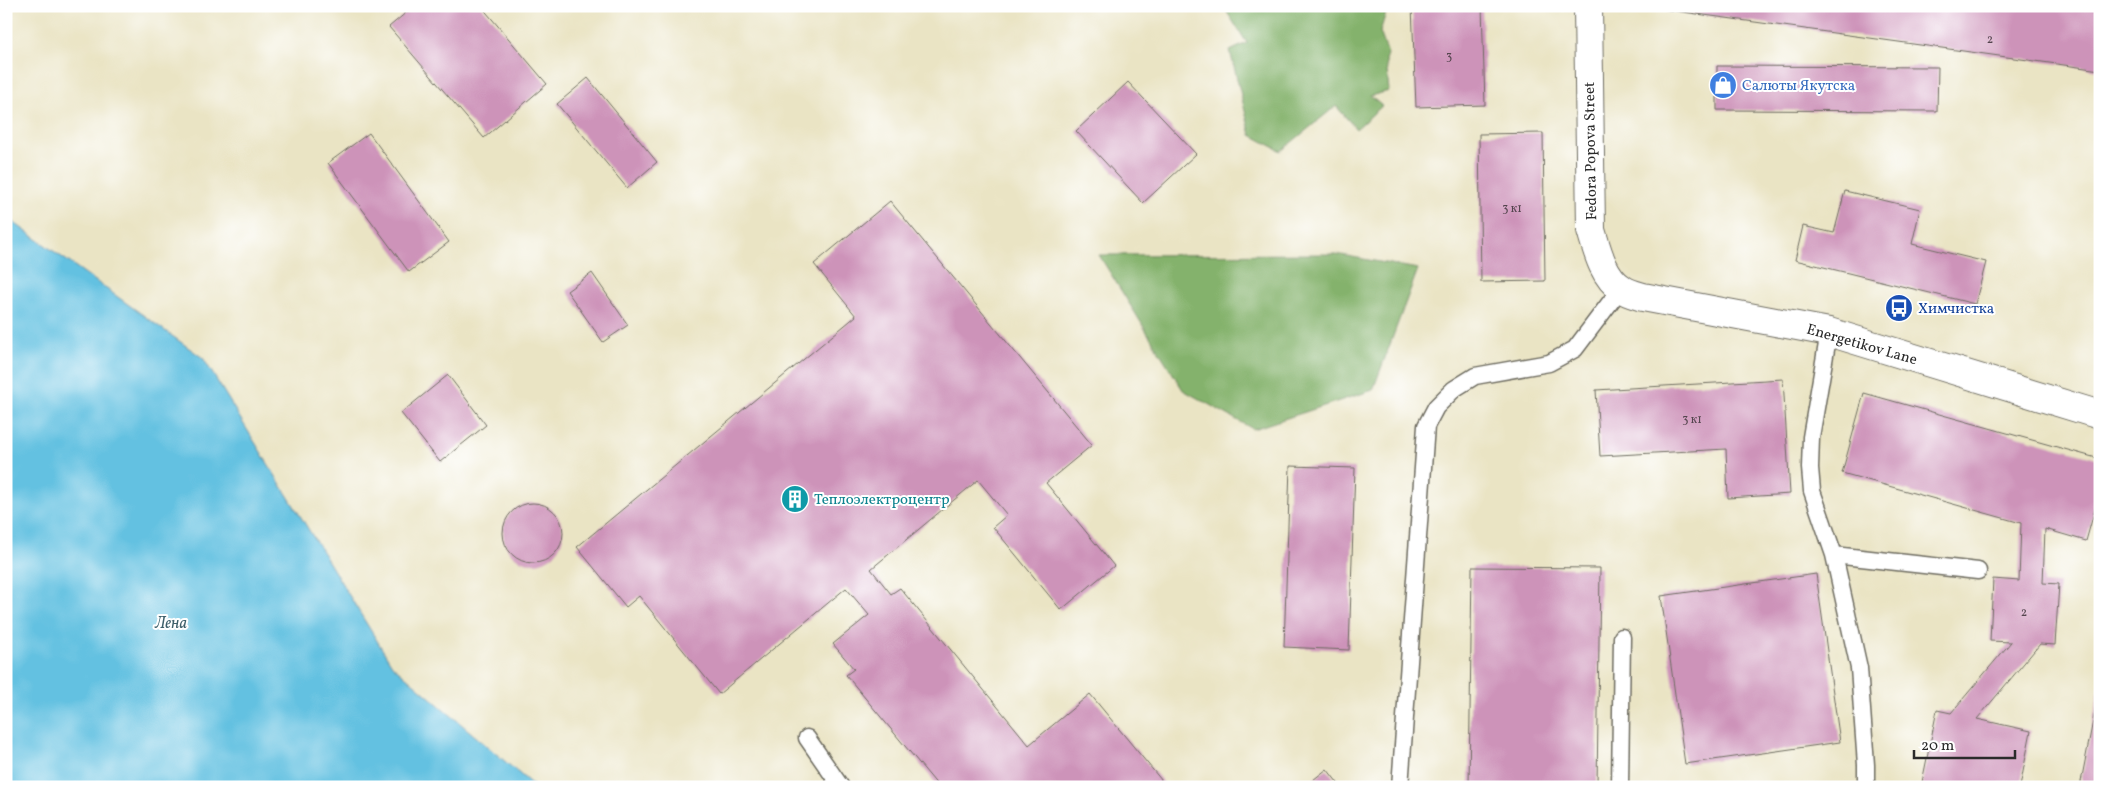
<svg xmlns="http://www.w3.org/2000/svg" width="2106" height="793" font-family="Vollkorn,serif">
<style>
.forest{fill:#84b26c;stroke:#586e4c}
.water{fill:#63c1e1;stroke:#477686}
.building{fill:#cd93b9}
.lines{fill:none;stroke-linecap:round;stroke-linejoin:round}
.service-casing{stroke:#6e6c61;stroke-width:19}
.minor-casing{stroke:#6e6c61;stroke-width:30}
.service{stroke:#fff;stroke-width:16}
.minor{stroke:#fff;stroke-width:28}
.labels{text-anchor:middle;stroke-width:4;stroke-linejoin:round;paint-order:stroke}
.number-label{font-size:12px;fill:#54454e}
.shop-label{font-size:15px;fill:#366cbe;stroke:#fff;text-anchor:start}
.street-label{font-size:15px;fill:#2b2b2b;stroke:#fff}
.transit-label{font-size:15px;fill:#164399;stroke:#fff;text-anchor:start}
.culture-label{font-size:15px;fill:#0d838f;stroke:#fff;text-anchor:start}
.water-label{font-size:16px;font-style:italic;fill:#3f606b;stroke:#fff}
</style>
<rect width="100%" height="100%" fill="#fff"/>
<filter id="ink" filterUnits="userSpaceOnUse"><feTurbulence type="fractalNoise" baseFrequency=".02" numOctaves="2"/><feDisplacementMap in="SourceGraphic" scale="10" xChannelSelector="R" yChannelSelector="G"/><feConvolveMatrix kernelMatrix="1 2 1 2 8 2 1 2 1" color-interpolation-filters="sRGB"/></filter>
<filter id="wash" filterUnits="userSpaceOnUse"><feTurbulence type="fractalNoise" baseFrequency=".0096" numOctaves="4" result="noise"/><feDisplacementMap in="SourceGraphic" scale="20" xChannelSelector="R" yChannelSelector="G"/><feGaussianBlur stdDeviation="1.12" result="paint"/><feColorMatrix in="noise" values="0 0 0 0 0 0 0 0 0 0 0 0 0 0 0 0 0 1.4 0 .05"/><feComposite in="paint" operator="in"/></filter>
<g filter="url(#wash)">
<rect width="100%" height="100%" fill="#eae4c4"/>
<path class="forest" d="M 1223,6 L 1388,6 L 1380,32 L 1388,54 L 1386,60 L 1389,91 L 1370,96 L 1382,106 L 1356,129 L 1336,106 L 1281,151 L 1251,135 L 1230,51 L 1247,43 Z
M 1336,254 L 1418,269 L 1373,390 L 1253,429 L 1183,390 L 1099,255 Z"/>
<path class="water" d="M 6,217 L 203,358 L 392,665 L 535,787 L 6,787 Z"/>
<g id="blocks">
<path class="building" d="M 414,6 L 481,6 L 547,84 L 484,138 L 389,27 Z
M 1412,6 L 1482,6 L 1485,105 L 1416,107 Z
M 1661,6 L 2100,6 L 2100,70 L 1661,9 Z
M 1717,66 L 1938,67 L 1937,111 L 1717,110 Z
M 588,78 L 657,162 L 627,188 L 557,104 Z
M 1128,82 L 1196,154 L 1143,203 L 1076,131 Z
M 369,133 L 449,242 L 409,272 L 328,163 Z
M 1543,133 L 1545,281 L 1481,282 L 1479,134 Z
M 1845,191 L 1920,209 L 1912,244 L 1986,262 L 1975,304 L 1795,260 L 1803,226 L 1834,233 Z
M 890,201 L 1092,445 L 1046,483 L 1114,566 L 1061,610 L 993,527 L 1007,515 L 978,480 L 871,569 L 891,594 L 900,588 L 1029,745 L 1090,694 L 1167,787 L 939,787 L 846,675 L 854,669 L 833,644 L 869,615 L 846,588 L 719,694 L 639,596 L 626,607 L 577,547 L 856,316 L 814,264 Z
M 592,273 L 628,325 L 603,342 L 567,291 Z
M 448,375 L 486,425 L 440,462 L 401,413 Z
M 1783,379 L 1790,494 L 1728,498 L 1726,449 L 1600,456 L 1596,390 Z
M 1864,393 L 2100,459 L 2100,491 L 2086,541 L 2045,529 L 2043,583 L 2059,584 L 2055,645 L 2040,644 L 1977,719 L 2031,731 L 2020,787 L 1921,787 L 1937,710 L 1951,713 L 2011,642 L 1990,641 L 1993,579 L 2019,581 L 2021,523 L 1842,473 Z
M 1290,466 L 1355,468 L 1349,650 L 1284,647 Z
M503 533a30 30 0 1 1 60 0a30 30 0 1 1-60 0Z
M 1472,567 L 1600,568 L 1597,787 L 1469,787 Z
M 1816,574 L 1840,742 L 1685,764 L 1661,596 Z
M 2099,690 L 2100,787 L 2080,787 Z
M 1327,769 L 1341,787 L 1304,787 Z"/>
</g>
</g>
<g filter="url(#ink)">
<use href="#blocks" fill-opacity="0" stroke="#6e6c61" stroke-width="1"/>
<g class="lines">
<g class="service-casing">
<path id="service" d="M 1829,332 L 1811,437 L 1810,468 L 1812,491 L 1834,555 L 1978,571
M 1834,555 L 1859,668 L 1866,765 L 1866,787
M 807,738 L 841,787
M 1400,787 L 1426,426 L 1436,407 L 1454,389 L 1475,376 L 1549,363 L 1575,349 L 1621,288
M 1620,787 L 1622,637"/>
</g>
<g class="minor-casing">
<path id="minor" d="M 1588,6 L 1591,230 C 1597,250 1603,276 1621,288 C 1627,293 1636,295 1643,297 L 1829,332 L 2100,415"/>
</g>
<use href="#service" class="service"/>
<use href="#minor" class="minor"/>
</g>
</g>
<defs>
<g id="shop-disc" transform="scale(1.4375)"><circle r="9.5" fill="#3f7fe0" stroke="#fff"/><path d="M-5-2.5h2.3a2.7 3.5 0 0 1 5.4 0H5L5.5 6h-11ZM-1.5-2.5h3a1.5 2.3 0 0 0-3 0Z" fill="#fff"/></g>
<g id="bus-disc" transform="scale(1.4375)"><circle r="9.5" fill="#1a4fb4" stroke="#fff"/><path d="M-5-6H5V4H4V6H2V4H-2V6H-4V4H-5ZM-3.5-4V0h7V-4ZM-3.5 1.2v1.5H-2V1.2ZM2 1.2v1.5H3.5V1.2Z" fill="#fff"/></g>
<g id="building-disc" transform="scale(1.4375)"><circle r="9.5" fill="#0f9aa8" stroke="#fff"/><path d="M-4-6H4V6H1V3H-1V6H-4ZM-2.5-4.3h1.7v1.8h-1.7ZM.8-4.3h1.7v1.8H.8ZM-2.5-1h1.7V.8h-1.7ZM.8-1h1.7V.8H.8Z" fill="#fff"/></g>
</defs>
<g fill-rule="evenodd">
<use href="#shop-disc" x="1723" y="85"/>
<use href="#bus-disc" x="1899" y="308"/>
<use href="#building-disc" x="795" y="499"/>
</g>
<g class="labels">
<g class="number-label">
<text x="1990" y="43">2</text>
<text x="1449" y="60">3</text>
<text x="1512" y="212">3 к1</text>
<text x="1692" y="423">3 к1</text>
<text x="2024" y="616">2</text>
</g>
<g class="shop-label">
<text x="1742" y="90">Салюты Якутска</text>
</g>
<g class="street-label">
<text transform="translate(1590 151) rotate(-91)" y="5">Fedora Popova Street</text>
<text transform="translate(1862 344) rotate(16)" y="5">Energetikov Lane</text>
</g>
<g class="transit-label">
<text x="1918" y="313">Химчистка</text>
</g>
<g class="culture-label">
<text x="814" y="504">Теплоэлектроцентр</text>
</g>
<g class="water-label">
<text x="171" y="628">Лена</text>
</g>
</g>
<rect width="2106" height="793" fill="none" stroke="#fff" stroke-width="25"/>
<path d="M1914 750v8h101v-8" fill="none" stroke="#2b2b2b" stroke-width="2.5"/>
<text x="1921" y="750" font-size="15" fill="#2b2b2b" stroke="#ffffff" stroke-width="4" paint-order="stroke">20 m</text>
</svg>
